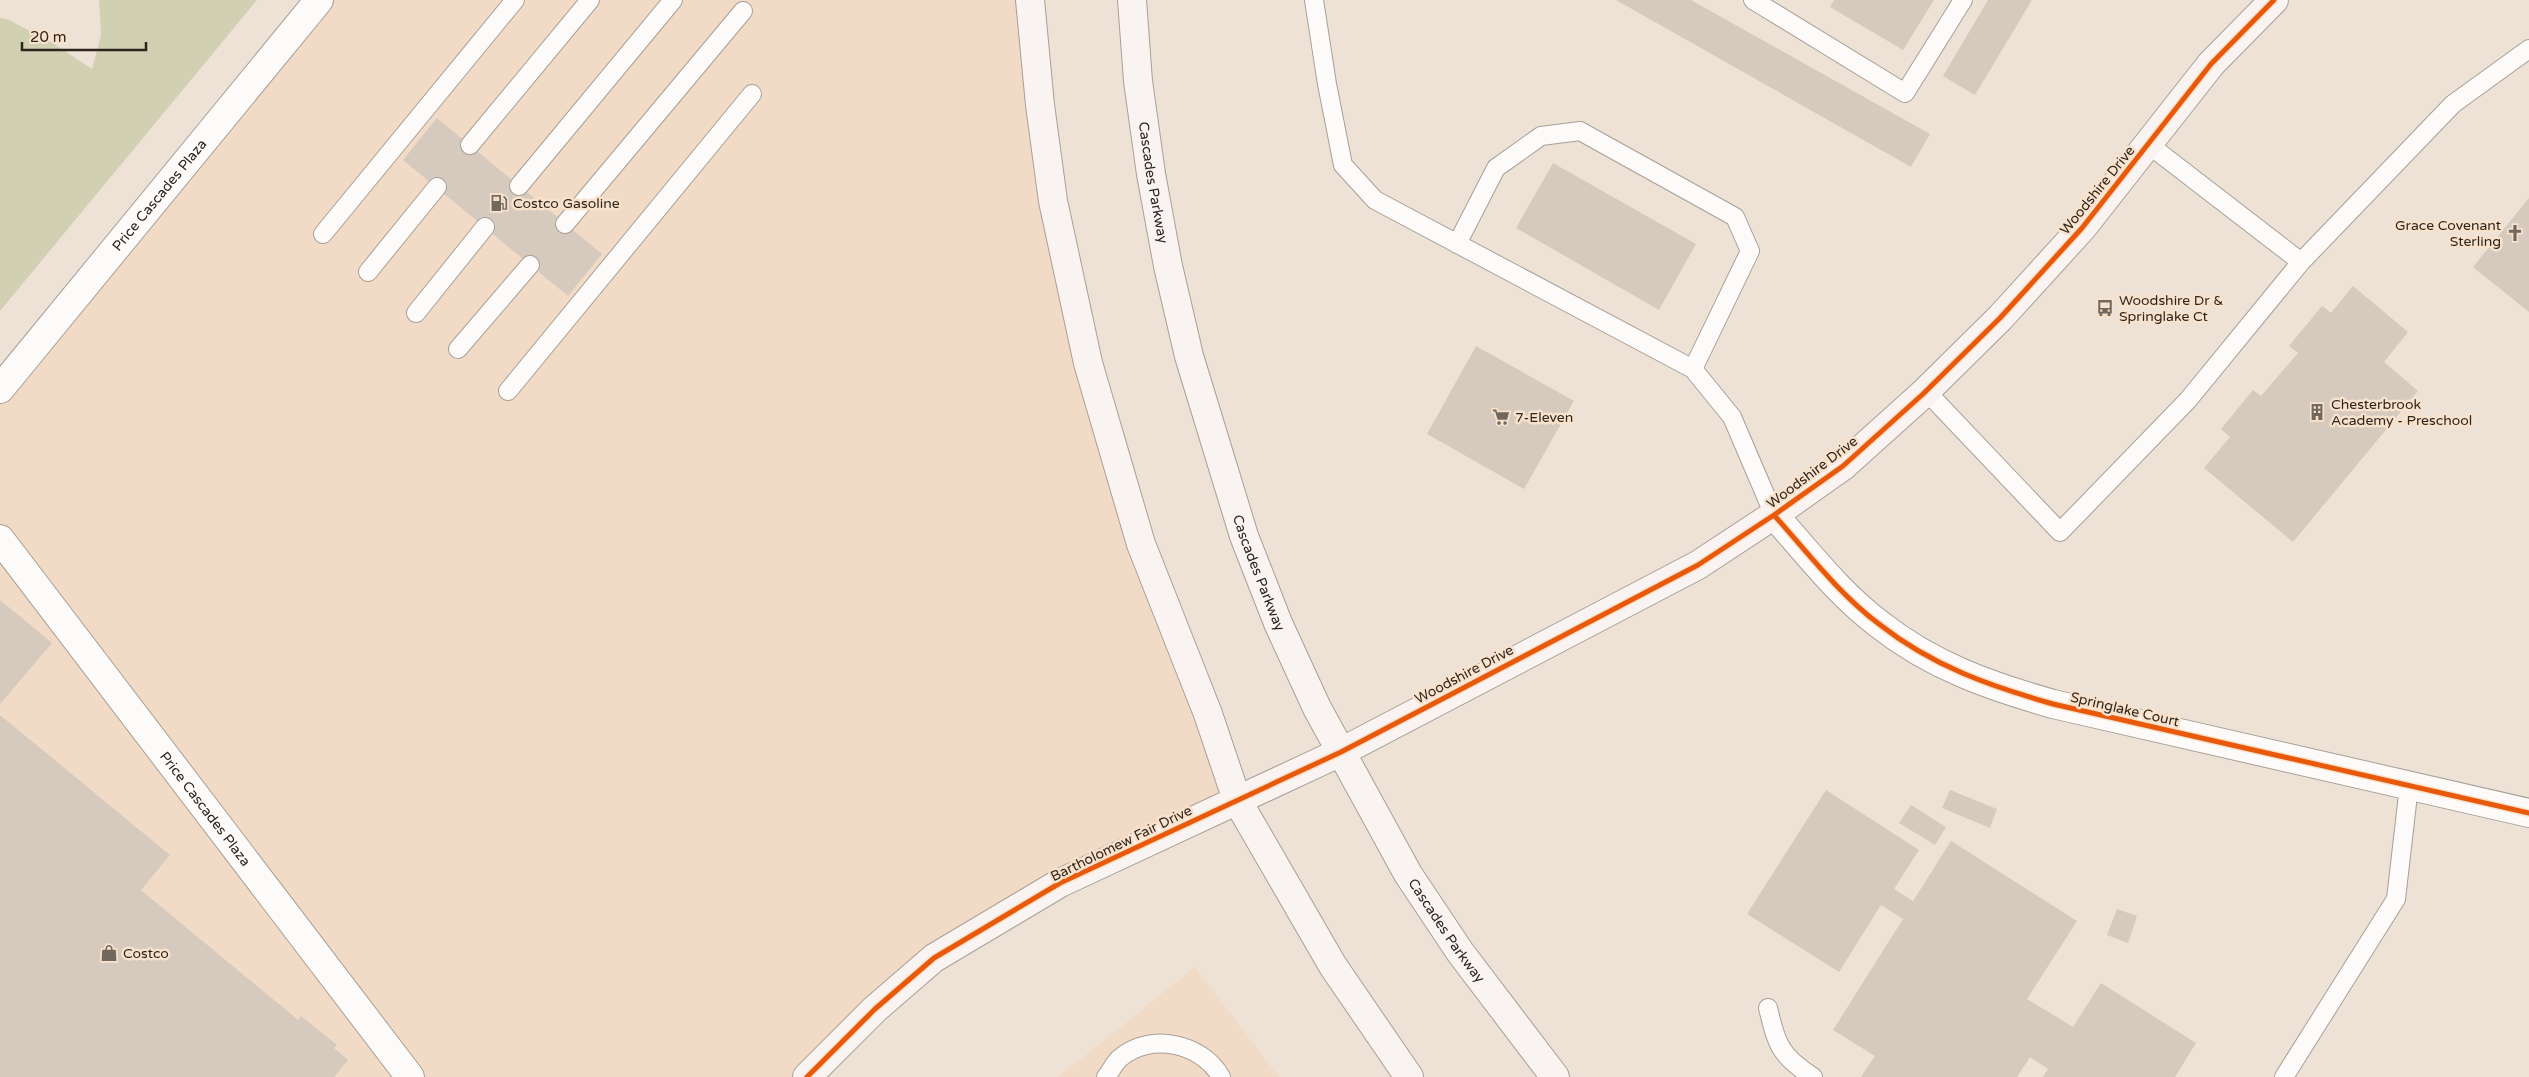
<svg xmlns="http://www.w3.org/2000/svg" width="2529" height="1077" font-family="'Varela Round',sans-serif">
<style>
.built{fill:#f1dbc7}
.green{fill:#d2d0b3}
.building{fill:#d6c9bd}
.lines{fill:none;stroke-linecap:round;stroke-linejoin:round}
.lane-casing{stroke:#a89f96;stroke-width:20}
.street-casing{stroke:#a89f96;stroke-width:30}
.secondary-casing{stroke:#a89f96;stroke-width:30}
.lane{stroke:#fcfbf9;stroke-width:18}
.street{stroke:#fcfbf9;stroke-width:28}
.secondary{stroke:#f9f3f2;stroke-width:28}
.cycleway-casing{stroke:#f9e2cc;stroke-width:8}
.cycleway{stroke:#e8590c;stroke-width:5}
.labels{text-anchor:middle;stroke-width:5;stroke-linejoin:round;paint-order:stroke}
.street-label{font-size:14px;fill:#2e261e;stroke:#f9e2cc}
.poi-label{font-size:14px;fill:#2e261e;stroke:#f9e2cc;text-anchor:start}
</style>
<rect width="100%" height="100%" fill="#eee2d6"/>
<path class="built" d="M 319,0 L 1030,0 L 1088,363 L 1237,800 L 934,958 L 807,1077 L 0,1077 L 0,389 Z
M 1195,967 L 1279,1077 L 1058,1077 Z"/>
<path class="green" d="M 99,0 L 257,0 L 0,311 L 0,18 L 7,19 L 53,43 L 92,69 L 101,35 Z"/>
<path class="building" d="M 1616,0 L 1691,0 L 1930,134 L 1911,167 Z
M 1834,0 L 1934,0 L 1903,50 L 1830,7 Z
M 1988,0 L 2032,0 L 1975,95 L 1943,76 Z
M 437,118 L 602,254 L 568,296 L 403,160 Z
M 1553,163 L 1696,244 L 1659,310 L 1516,228 Z
M 2529,198 L 2529,312 L 2473,267 Z
M 2353,286 L 2408,332 L 2384,362 L 2418,391 L 2293,542 L 2204,468 L 2230,437 L 2221,429 L 2253,390 L 2261,396 L 2298,353 L 2289,346 L 2322,306 L 2331,313 Z
M 1476,346 L 1574,401 L 1524,489 L 1427,434 Z
M 0,600 L 52,643 L 0,704 Z
M 0,715 L 170,855 L 141,890 L 298,1020 L 301,1016 L 337,1045 L 334,1048 L 348,1060 L 334,1077 L 0,1077 Z
M 1826,790 L 1919,850 L 1894,889 L 1913,901 L 1951,841 L 2077,921 L 2027,999 L 2073,1027 L 2101,983 L 2196,1043 L 2175,1077 L 2043,1077 L 2048,1069 L 2030,1057 L 2017,1077 L 1861,1077 L 1875,1056 L 1833,1030 L 1903,919 L 1881,905 L 1839,972 L 1747,914 Z
M 1950,790 L 1997,809 L 1990,828 L 1942,808 Z
M 1911,805 L 1946,827 L 1935,845 L 1899,823 Z
M 2117,909 L 2137,916 L 2128,943 L 2107,935 Z"/>
<g class="lines">
<g class="lane-casing">
<path id="lane" d="M 1314,0 L 1327,84 L 1343,165 L 1375,200 L 1693,369 L 1732,417 L 1774,515
M 1753,0 L 1905,93 L 1963,0
M 2148,144 L 2301,262 L 2453,104 L 2529,49
M 470,145 L 590,0
M 519,186 L 673,0
M 565,224 L 743,11
M 323,234 L 515,0
M 1457,244 L 1496,168 L 1541,136 L 1580,131 L 1735,217 L 1750,251 L 1693,369
M 368,272 L 437,187
M 416,313 L 485,227
M 458,349 L 530,265
M 508,391 L 752,94
M 1926,391 L 2060,532 L 2188,400 L 2301,262
M 1768,1008 C 1777,1045 1780,1056 1813,1077
M 1106,1077 C 1111,1071 1114,1063 1120,1058 C 1150,1032 1202,1043 1221,1077
M 2284,1077 L 2396,899 L 2409,786"/>
</g>
<g class="street-casing">
<g id="street">
<path id="s1" d="M 0,389 L 319,0"/>
<path d="M 1774,515 C 1807,552 1839,594 1879,624 C 1932,666 1990,686 2053,704 L 2529,813"/>
<path id="s2" d="M 0,539 L 410,1077"/>
</g>
</g>
<g class="secondary-casing">
<g id="secondary">
<path d="M 1030,0 L 1040,105 L 1053,201 L 1088,363 L 1141,544 L 1208,714 L 1237,800 L 1333,966 L 1409,1077"/>
<path id="s3" d="M 1132,0 L 1138,81 L 1151,174 L 1168,266 L 1189,356 L 1244,536 L 1278,623 L 1317,708 L 1408,874 L 1460,952 L 1555,1077"/>
<path d="M 807,1077 L 875,1009 L 934,958 L 1060,883 L 1341,752 L 1698,565 L 1774,515 L 1843,466 L 1923,394 L 2000,318 L 2082,228 L 2211,64 L 2274,0"/>
</g>
</g>
<use href="#lane" class="lane"/>
<use href="#street" class="street"/>
<use href="#secondary" class="secondary"/>
<g class="cycleway-casing">
<path id="cycleway" d="M 1774,515 C 1807,552 1839,594 1879,624 C 1932,666 1990,686 2053,704 L 2529,813
M 807,1077 L 875,1009 L 934,958 L 1060,883 L 1341,752 L 1698,565 L 1774,515 L 1843,466 L 1923,394 L 2000,318 L 2082,228 L 2211,64 L 2274,0"/>
</g>
<use href="#cycleway" class="cycleway"/>
</g>
<defs>
<g id="fuel-bare" transform="scale(1.35)"><path d="M-5.5-6h7V0h2V4h1.3V-2.5L3-4.5l.8-.8L6-3V5H2.5V1h-1V6h-7ZM-4.2-4.7v3.2H.2V-4.7Z" fill="#71685e" stroke="#f9e2cc" stroke-width="2.5" paint-order="stroke"/></g>
<g id="church-bare" transform="scale(1.35)"><path d="M-1.2-6h2.4v3.5h3.3v2.4h-3.3V6h-2.4V-.1h-3.3v-2.4h3.3Z" fill="#71685e" stroke="#f9e2cc" stroke-width="2.5" paint-order="stroke"/></g>
<g id="bus-bare" transform="scale(1.35)"><path d="M-5-6H5V4H4V6H2V4H-2V6H-4V4H-5ZM-3.5-4V0h7V-4ZM-3.5 1.2v1.5H-2V1.2ZM2 1.2v1.5H3.5V1.2Z" fill="#71685e" stroke="#f9e2cc" stroke-width="2.5" paint-order="stroke"/></g>
<g id="building-bare" transform="scale(1.35)"><path d="M-4-6H4V6H1V3H-1V6H-4ZM-2.5-4.3h1.7v1.8h-1.7ZM.8-4.3h1.7v1.8H.8ZM-2.5-1h1.7V.8h-1.7ZM.8-1h1.7V.8H.8Z" fill="#71685e" stroke="#f9e2cc" stroke-width="2.5" paint-order="stroke"/></g>
<g id="supermarket-bare" transform="scale(1.35)"><path d="M-6-5.5h2.5l.6 2H6L4.5 2H-2.5L-4.4-4H-6ZM-1.5 3.2a1.3 1.3 0 1 0 .1 0ZM3 3.2a1.3 1.3 0 1 0 .1 0Z" fill="#71685e" stroke="#f9e2cc" stroke-width="2.5" paint-order="stroke"/></g>
<g id="shop-bare" transform="scale(1.35)"><path d="M-5-2.5h2.3a2.7 3.5 0 0 1 5.4 0H5L5.5 6h-11ZM-1.5-2.5h3a1.5 2.3 0 0 0-3 0Z" fill="#71685e" stroke="#f9e2cc" stroke-width="2.5" paint-order="stroke"/></g>
</defs>
<g fill-rule="evenodd">
<use href="#fuel-bare" x="499" y="203"/>
<use href="#church-bare" x="2515" y="233"/>
<use href="#bus-bare" x="2105" y="308"/>
<use href="#building-bare" x="2317" y="412"/>
<use href="#supermarket-bare" x="1501" y="417"/>
<use href="#shop-bare" x="109" y="953"/>
</g>
<g class="labels">
<g class="street-label">
<text dy="5" stroke="none"><textPath href="#s3" startOffset="184">Cascades Parkway</textPath></text>
<text transform="translate(2097 190) rotate(-51)" y="5">Woodshire Drive</text>
<text dy="5" stroke="none"><textPath href="#s1" startOffset="251">Price Cascades Plaza</textPath></text>
<text transform="translate(1812 472) rotate(-37)" y="5">Woodshire Drive</text>
<text dy="5" stroke="none"><textPath href="#s3" startOffset="589">Cascades Parkway</textPath></text>
<text transform="translate(1464 674) rotate(-28)" y="5">Woodshire Drive</text>
<text transform="translate(2125 709) rotate(13)" y="5">Springlake Court</text>
<text dy="5" stroke="none"><textPath href="#s2" startOffset="339">Price Cascades Plaza</textPath></text>
<text transform="translate(1121 843) rotate(-26)" y="5">Bartholomew Fair Drive</text>
<text dy="5" stroke="none"><textPath href="#s3" startOffset="994">Cascades Parkway</textPath></text>
</g>
<g class="poi-label">
<text x="513" y="208">Costco Gasoline</text>
<text x="2501" y="230" text-anchor="end">Grace Covenant<tspan x="2501" dy="16">Sterling</tspan></text>
<text x="2119" y="305">Woodshire Dr &amp;<tspan x="2119" dy="16">Springlake Ct</tspan></text>
<text x="2331" y="409">Chesterbrook<tspan x="2331" dy="16">Academy - Preschool</tspan></text>
<text x="1515" y="422">7-Eleven</text>
<text x="123" y="958">Costco</text>
</g>
</g>
<path d="M22 42v8h124v-8" fill="none" stroke="#2e261e" stroke-width="2.5"/>
<text x="30" y="42" font-size="15" fill="#2e261e" stroke="#f9e2cc" stroke-width="4" paint-order="stroke">20 m</text>
</svg>
